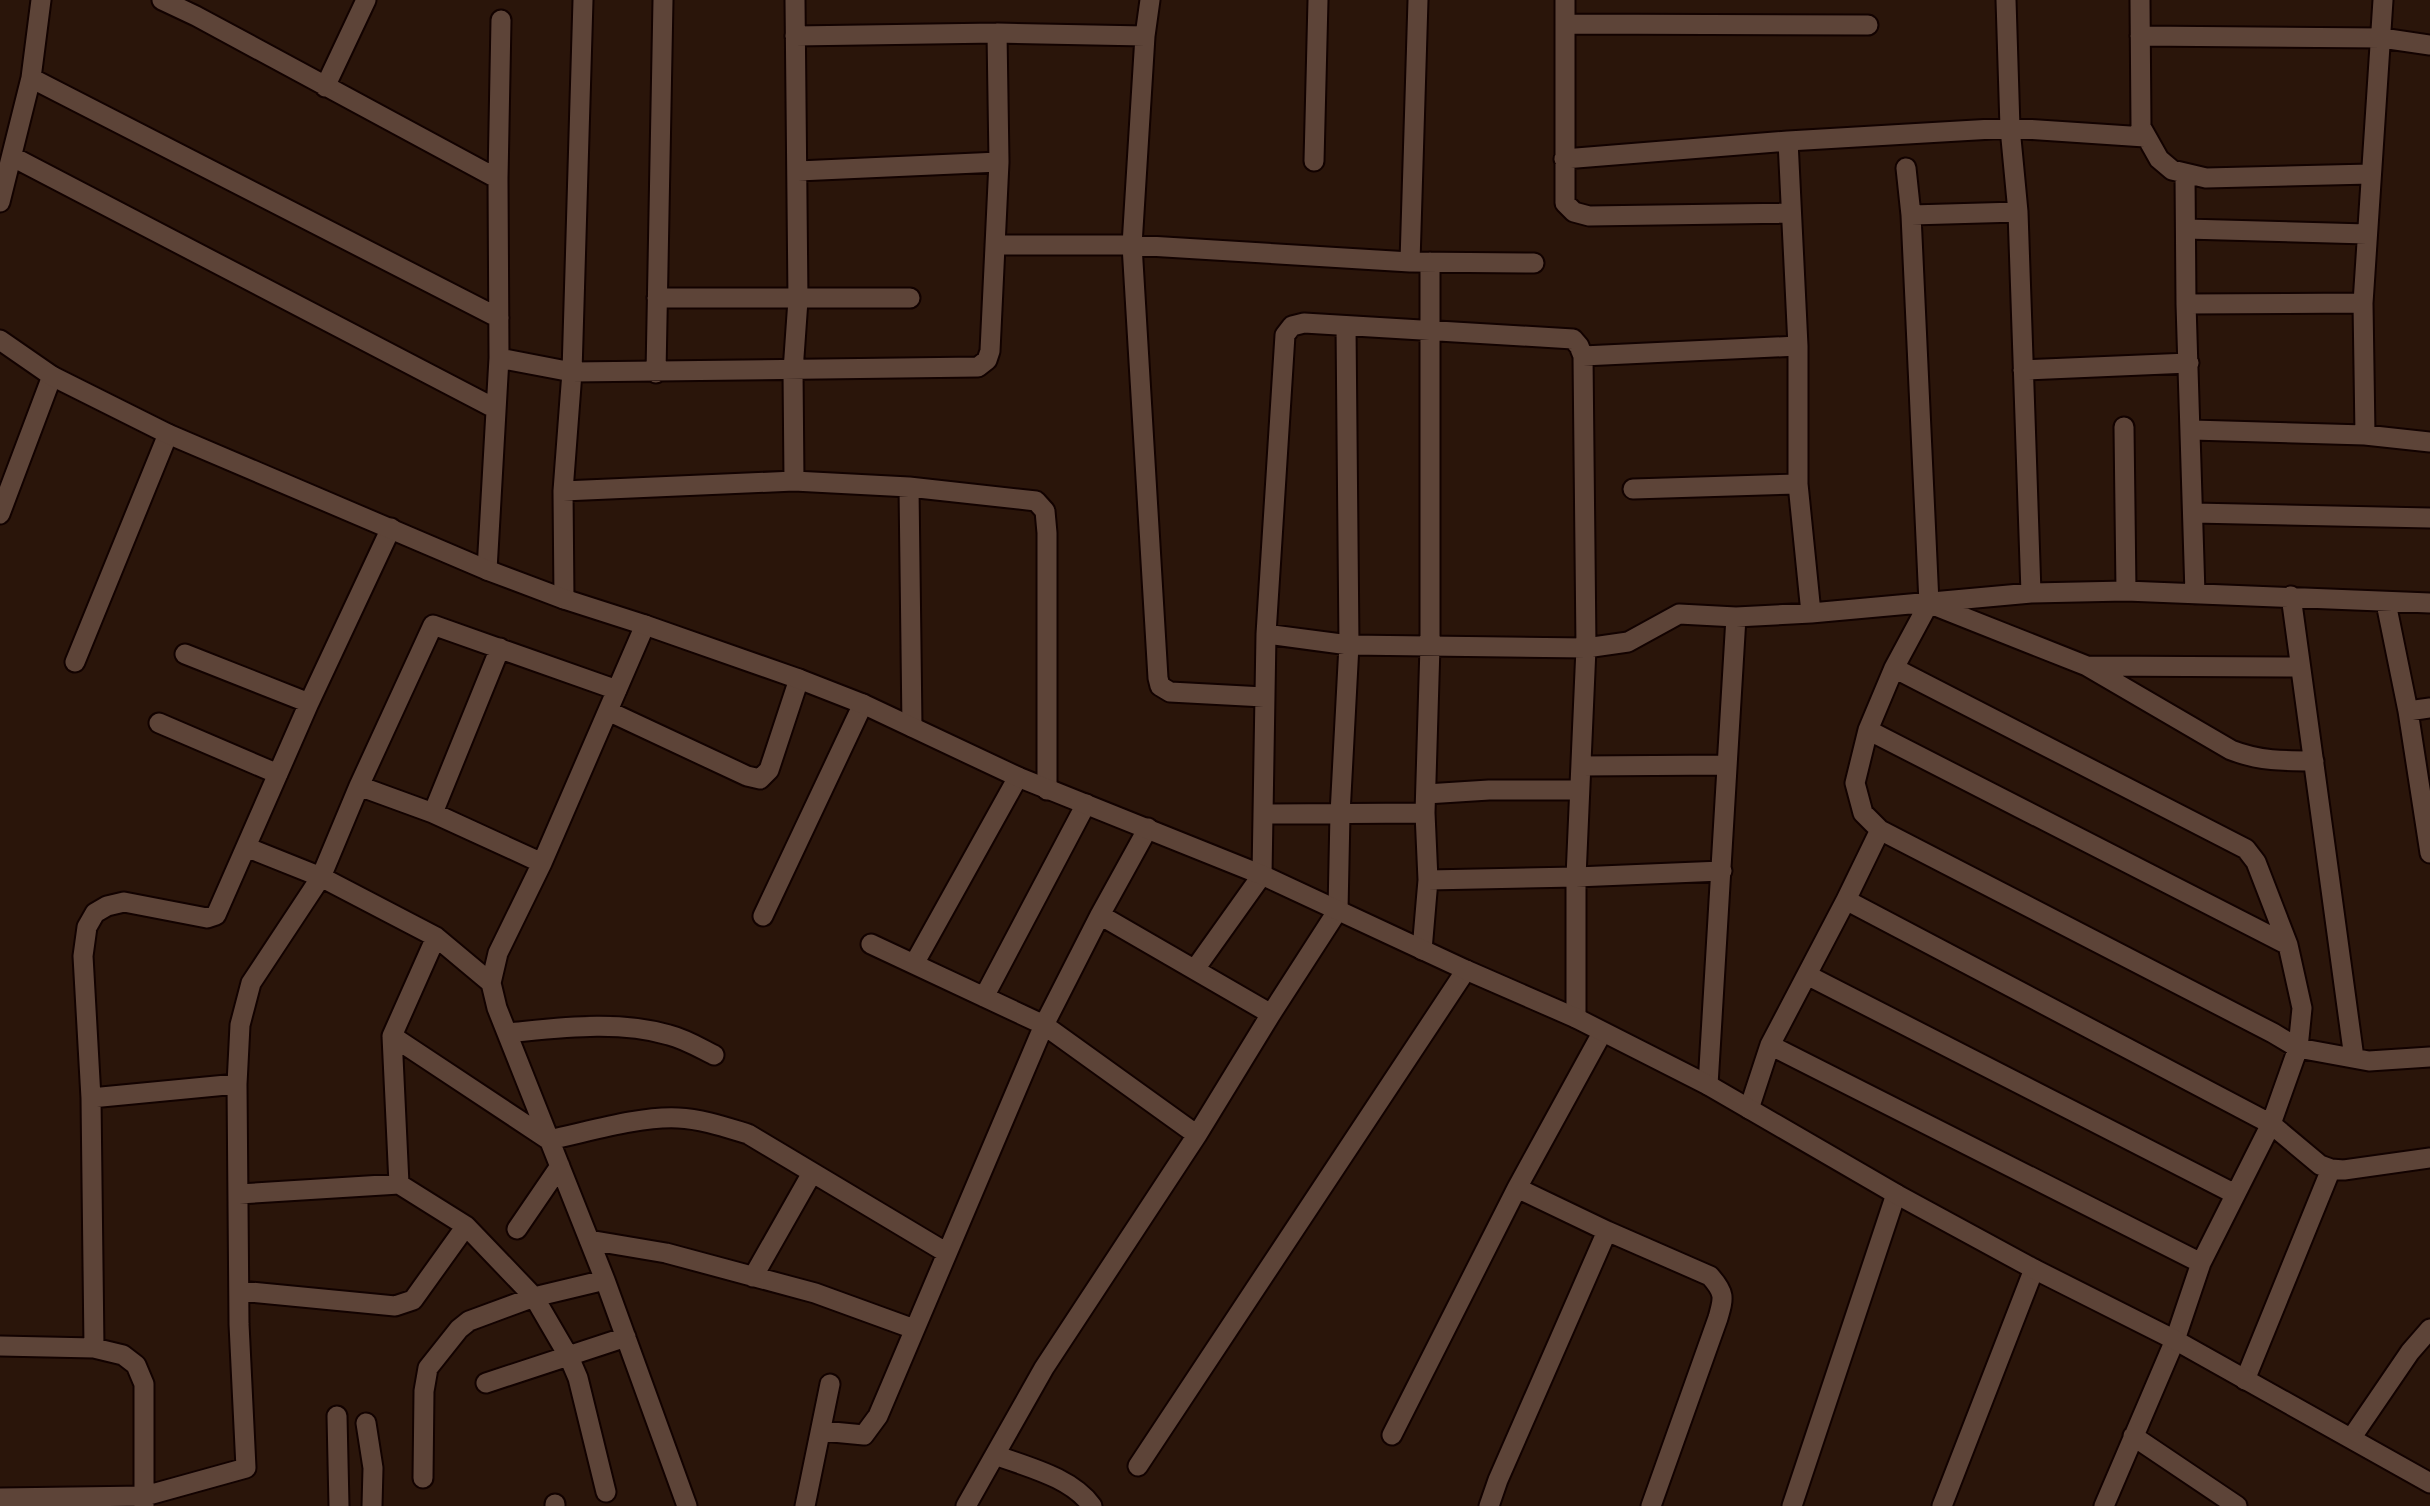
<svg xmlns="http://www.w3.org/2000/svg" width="2430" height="1506" font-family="'Space Grotesk',sans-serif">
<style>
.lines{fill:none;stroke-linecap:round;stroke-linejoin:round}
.minor-casing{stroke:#120200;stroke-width:23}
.tertiary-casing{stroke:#120200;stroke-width:23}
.minor{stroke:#5d4438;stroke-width:19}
.tertiary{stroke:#5d4438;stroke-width:19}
</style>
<rect width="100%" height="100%" fill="#2a150a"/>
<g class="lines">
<g class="minor-casing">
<path id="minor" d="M 162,0 L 196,16 L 498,179
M 1150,0 L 1145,36 L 1132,245 L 1158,678 L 1160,686 L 1170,692 L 1264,697
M 1565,0 L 1565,203 L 1574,212 L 1589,216 L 1791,213
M 2006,0 L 2010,128 L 2018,212 L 2031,593
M 2140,0 L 2141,127 L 2159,159 L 2172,170 L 2206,178 L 2371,174
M 1565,24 L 1868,25
M 795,36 L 997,33 L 1145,36
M 2140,36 L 2382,38 L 2430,45
M 31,78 L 499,318
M 325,87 L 366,0
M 13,157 L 496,409
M 1564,159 L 1788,141
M 1314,161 L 1318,0
M 1906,168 L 1911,215 L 1929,603 L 1894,668 L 1868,730 L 1855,783 L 1863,813 L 1880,830 L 2273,1033 L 2298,1048 L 2369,1061 L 2430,1057
M 798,171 L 999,162
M 2185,175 L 2186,304 L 2195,594
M 0,202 L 31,78 L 41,0
M 1911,215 L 2018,212
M 2186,229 L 2367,234
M 995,245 L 1132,245 L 1410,262 L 1534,263
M 1410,262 L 1418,0
M 657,298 L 910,298
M 2186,304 L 2363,303
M 1583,356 L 1798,346
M 499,358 L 572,372 L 978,367 L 987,360 L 990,351 L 999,162 L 997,33
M 2023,370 L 2189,363
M 656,373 L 663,0
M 2124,427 L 2126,591
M 2192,430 L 2365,435 L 2430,442
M 2365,435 L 2363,303 L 2383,0
M 794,481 L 793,371 L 798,300 L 795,0
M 909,487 L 912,727
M 1633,489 L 1798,484
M 563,491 L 794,481 L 909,487 L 1036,501 L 1045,511 L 1047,533 L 1047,790
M 2194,513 L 2430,518
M 0,514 L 52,376
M 487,570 L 499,358 L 498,179 L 501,20
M 2291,596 L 2354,1058
M 564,599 L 563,491 L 572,372 L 583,0
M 2386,603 L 2408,711 L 2430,853
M 1933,605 L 2087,666 L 2231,750 C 2259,761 2284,761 2314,761
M 1811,613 L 1798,484 L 1798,346 L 1788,141 L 2010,128 L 2145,137
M 645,625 L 542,863 L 498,953 L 491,983 L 497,1008 L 605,1280 L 687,1506
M 1266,634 L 1349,645 L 1586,648 L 1628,642 L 1679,614 L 1736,617 L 1811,613 L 2031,593 L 2126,591 L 2430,603
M 185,654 L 309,703
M 75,662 L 168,434
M 2088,666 L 2300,667
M 1894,668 L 2246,849 L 2256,862 L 2288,945 L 2302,1008 L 2298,1048 L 2271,1124 L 2201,1263 L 2175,1340 L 2104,1506
M 608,711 L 747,776 L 760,779 L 769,770 L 799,679
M 2408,711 L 2430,708
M 159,723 L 278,774
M 1868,730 L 2288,945
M 1581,766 L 1727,765
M 359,786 L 433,813 L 542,863
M 1426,794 L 1489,790 L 1579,790
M 433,813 L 500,648
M 1264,814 L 1425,813
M 246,847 L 321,877 L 436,937 L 491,983
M 1428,880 L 1576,877 L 1722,871
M 1846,900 L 2271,1124 L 2320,1165 L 2331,1169 L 2344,1170 L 2430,1158
M 1100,915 L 1271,1014
M 763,916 L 863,704
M 871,944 L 1044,1025 L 1197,1135
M 1422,950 L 1428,880 L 1425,813 L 1430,646 L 1430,262
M 914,964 L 1018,777
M 1195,969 L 1262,875 L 1266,634 L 1285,335 L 1292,326 L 1304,323 L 1573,339 L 1579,346 L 1583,356 L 1586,648 L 1576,877 L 1576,1018
M 1807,975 L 2235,1194
M 984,997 L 1086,804
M 507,1033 C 560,1028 617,1020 669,1035 C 685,1039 700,1048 714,1055
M 392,1036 L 549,1140 C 588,1132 639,1116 678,1118 C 702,1119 725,1127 748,1134 L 947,1253
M 1770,1045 L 2201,1263
M 1708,1085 L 1736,617
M 91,1098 L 237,1084
M 1749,1109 L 1770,1045 L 1846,900 L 1880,830
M 399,1184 L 392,1036 L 436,937
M 1517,1188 L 1607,1231 L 1710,1276 C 1725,1293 1724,1297 1718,1318 L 1651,1506
M 239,1194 L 399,1184 L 466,1226 L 534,1297 L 569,1357 L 578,1378 L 606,1492
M 517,1229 L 560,1166
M 589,1240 L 666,1253 L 815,1293 L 914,1329
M 753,1277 L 812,1173
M 240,1291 L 395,1306 L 413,1300 L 466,1226
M 0,1346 L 94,1348 L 123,1355 L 136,1365 L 144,1384 L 144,1506
M 94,1348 L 91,1098 L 83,956 L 87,927 L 95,913 L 107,906 L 124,902 L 207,918 L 216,915 L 309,703 L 391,528
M 2245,1380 L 2331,1169
M 486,1383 L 626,1337
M 337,1416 L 339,1506
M 366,1423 L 373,1468 L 372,1506
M 822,1431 L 864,1435 L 878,1416 L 1044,1025 L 1100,915 L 1148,828
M 1392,1435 L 1517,1188 L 1602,1033
M 2133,1436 L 2237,1506
M 2352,1437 L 2410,1352 L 2430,1329
M 995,1455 C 1027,1467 1071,1477 1092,1506
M 1138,1466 L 1466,970
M 423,1478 L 424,1391 L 428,1368 L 459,1329 L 469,1321 L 534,1297 L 605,1280
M 0,1498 L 145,1496 L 246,1468 L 239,1324 L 237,1084 L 240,1025 L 251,983 L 321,877 L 359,786 L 433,625 L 617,690
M 555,1506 L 555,1504
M 805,1506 L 830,1384
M 966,1506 L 1044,1368 L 1197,1135 L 1271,1014 L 1338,910 L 1340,814 L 1349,645 L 1346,326
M 1489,1506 L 1498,1480 L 1607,1231
M 1792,1506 L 1896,1194
M 1942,1506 L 2034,1269"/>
</g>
<g class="tertiary-casing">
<path id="tertiary" d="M 0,340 L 52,376 L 168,434 L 487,570 L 564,599 L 645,625 L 799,679 L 863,704 L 1018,777 L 1262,875 L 1466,970 L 1576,1018 L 1708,1085 L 1896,1194 L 2034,1269 L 2175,1340 L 2430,1483"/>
</g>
<use href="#minor" class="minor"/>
<use href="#tertiary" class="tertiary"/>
</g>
</svg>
